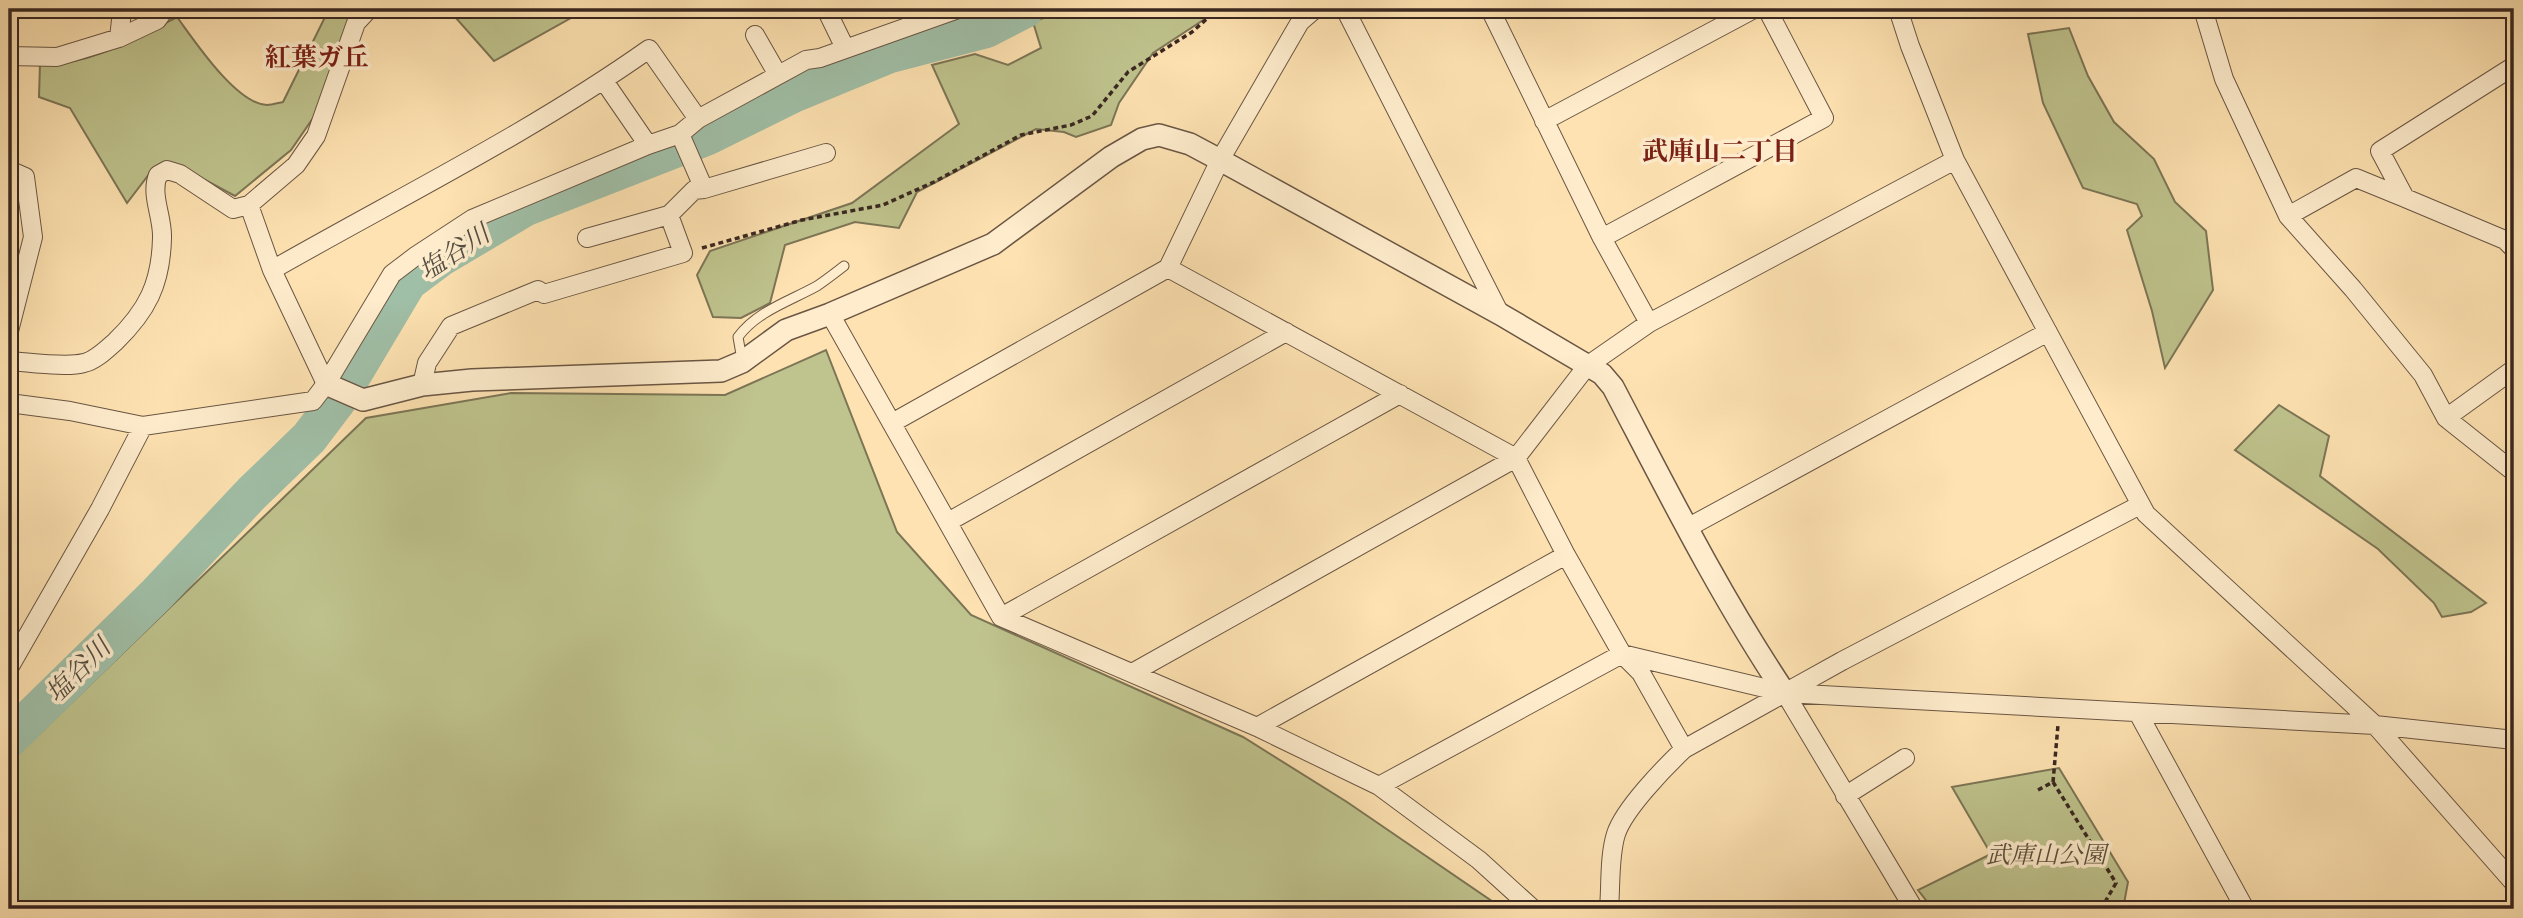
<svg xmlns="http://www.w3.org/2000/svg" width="2523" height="918" font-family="'Old Standard TT','Noto Serif JP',serif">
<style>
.green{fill:#bfc38d;stroke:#7c7556;stroke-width:2}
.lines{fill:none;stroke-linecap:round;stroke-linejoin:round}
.river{stroke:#a0bfa7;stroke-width:38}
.service-casing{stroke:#6a5644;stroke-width:11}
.minor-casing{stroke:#6a5644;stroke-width:20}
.tertiary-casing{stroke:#6a5644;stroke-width:24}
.path{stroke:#392720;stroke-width:3.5;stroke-dasharray:5 3.5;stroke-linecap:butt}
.service{stroke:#feeccc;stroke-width:9}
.minor{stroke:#feeccc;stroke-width:18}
.tertiary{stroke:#feeccc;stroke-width:21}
.labels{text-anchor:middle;stroke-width:7;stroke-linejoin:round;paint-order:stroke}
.park-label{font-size:24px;font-style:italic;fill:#5a4e3b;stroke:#feeccc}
.neighbourhood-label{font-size:26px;font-weight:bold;fill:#7a1f14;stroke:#feeccc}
.water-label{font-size:26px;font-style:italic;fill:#534d42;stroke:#feeccc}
</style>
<rect width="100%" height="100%" fill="#fee2b1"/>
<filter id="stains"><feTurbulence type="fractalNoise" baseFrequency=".00286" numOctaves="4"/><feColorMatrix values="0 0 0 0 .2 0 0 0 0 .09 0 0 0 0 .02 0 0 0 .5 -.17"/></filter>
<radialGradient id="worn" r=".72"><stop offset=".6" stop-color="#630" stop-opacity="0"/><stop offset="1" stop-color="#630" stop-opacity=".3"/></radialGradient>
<path class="green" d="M 329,9 L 361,9 L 324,102 L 291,150 L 235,196 L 183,168 L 150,173 L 127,203 L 70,108 L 39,97 L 40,64 C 89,66 134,39 177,17 C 194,40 236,104 267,105 C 272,105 278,103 283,102 Z
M 448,9 L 587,9 L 494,61 Z
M 1067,9 L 1220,9 L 1153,53 L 1119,103 L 1111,125 L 1076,137 L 1064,132 L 1036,129 L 917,192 L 899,228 L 855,222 L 785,245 L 770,303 L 741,318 L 713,317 L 697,275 L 710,251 L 852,203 L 959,124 L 932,65 L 975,54 L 1008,65 L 1041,48 L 1033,22 Z
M 2069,28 L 2088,76 L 2114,122 L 2154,159 L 2175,202 L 2206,231 L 2213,290 L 2165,368 L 2152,311 L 2127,230 L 2142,216 L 2137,204 L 2083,188 L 2043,103 L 2028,34 Z
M 826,350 L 897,532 L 971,615 L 1243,737 L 1347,802 L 1499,906 L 1498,909 L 9,909 L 9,763 L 366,418 L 511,393 L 725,395 Z
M 2279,405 L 2329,436 L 2320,476 L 2486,603 L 2471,612 L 2442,617 L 2434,603 L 2378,549 L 2235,450 Z
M 2059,768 L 2128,882 L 2123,909 L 1933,909 L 1918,890 L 1991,854 L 1952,787 Z"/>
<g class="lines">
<path class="river" d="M 9,739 L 157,594 L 252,493 L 309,438 L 337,401 L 408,282 L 440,258 L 526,207 L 708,136 L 793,94 L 890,54 L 986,29 L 1025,9"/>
<g class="service-casing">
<path id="service" d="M 742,360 L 738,337 C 757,311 790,301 817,286 C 826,280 835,273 844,266"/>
</g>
<g class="minor-casing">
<path id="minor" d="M 826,9 L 845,48
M 1345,9 L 1500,314
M 1490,9 L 1602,238 L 1649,323
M 1898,9 L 1910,46 L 1955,160 L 2146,514 L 2375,725 L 2514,883
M 2203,9 L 2224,79 L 2288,216 L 2353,289 L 2423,375 L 2446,418 L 2514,472
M 755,35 L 778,75
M 119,38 L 122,11
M 9,56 L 57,57 L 119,38 L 157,20 L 165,9
M 604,81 L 648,145
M 1544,121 L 1754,9
M 680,134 L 704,189 L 826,153
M 9,170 L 25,177 L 33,237 L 9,331
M 2405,198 L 2505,240 L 2514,249
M 249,205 L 272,270 L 326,384
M 2288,216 L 2356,178 L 2405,198 L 2380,151 L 2514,66
M 587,238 L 669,215 L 694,190 L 704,189
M 1602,238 L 1824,118 L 1767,9
M 1168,268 L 1516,458 L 1566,555 L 1622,654 L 1641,673 L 1684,749
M 272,270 C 398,198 530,133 649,49 L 698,119
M 830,314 L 1001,617 L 1257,727 L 1379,786 L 1479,860 L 1533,909
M 9,361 C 28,362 66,368 84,363 C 95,361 107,349 115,342 C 147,311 161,284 162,238 C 163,217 150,195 158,175 L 167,170 L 180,174 L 233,209 L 249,205 L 296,165 L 316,136 L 356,23 L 369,9
M 422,385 L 427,363 L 451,326 L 538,290 L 544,294 L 683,253 L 669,215
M 9,403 L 70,411 L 143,426 L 313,401 L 326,384 L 392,274 L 417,255 L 472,219 L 648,145 L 680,134 L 698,119 L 806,60 L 820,58 L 958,9
M 2446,418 L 2514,369
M 892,423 L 1168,268 L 1220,160 L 1300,22 L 1315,9
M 948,522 L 1286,332
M 1687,528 L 2048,332
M 1001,617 L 1400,394
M 9,668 L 100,509 L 143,426
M 1132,673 L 1516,458 L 1587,366 L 1649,323 L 1955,160
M 1785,693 L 1914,909
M 2138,713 L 2245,909
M 1257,727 L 1566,555
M 1379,786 L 1622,654 L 1785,693 L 2375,725 L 2514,740
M 1845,796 L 1905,758
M 1609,909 C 1611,885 1609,856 1616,834 C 1624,809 1665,767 1684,749 L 1842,661 L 2140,505"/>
</g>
<g class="tertiary-casing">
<path id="tertiary" d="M 326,384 L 363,400 L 422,385 L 472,380 L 721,371 L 742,362 L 786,330 L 830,314 L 993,244 L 1111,157 L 1142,139 L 1159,135 L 1190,144 L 1220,160 L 1500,314 L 1602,374 L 1613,387 C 1667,490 1720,596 1785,693"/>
</g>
<path class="path" d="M 702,248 L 802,220 L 883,205 L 934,182 L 1021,135 L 1071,125 L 1092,116 L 1128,72 L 1192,32 L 1218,9
M 2053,782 L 2116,883 L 2101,909
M 2038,790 L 2053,782 L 2058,725"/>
<use href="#service" class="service"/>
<use href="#minor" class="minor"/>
<use href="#tertiary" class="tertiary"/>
</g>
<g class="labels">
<g class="park-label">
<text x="2046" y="863">武庫山公園</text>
</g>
<g class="neighbourhood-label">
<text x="317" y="66">紅葉ガ丘</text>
<text x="1720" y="160">武庫山二丁目</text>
</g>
<g class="water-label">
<text transform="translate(454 252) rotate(-33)" y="9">塩谷川</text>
<text transform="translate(78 670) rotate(-45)" y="9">塩谷川</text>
</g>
</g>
<rect width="2523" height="918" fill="none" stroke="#fee2b1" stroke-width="35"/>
<rect x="10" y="10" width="2502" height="897" fill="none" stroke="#392720" stroke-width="3.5"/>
<rect x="18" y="18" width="2488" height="883" fill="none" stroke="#392720" stroke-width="2"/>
<rect width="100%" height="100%" filter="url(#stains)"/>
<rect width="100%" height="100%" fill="url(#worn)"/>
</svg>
